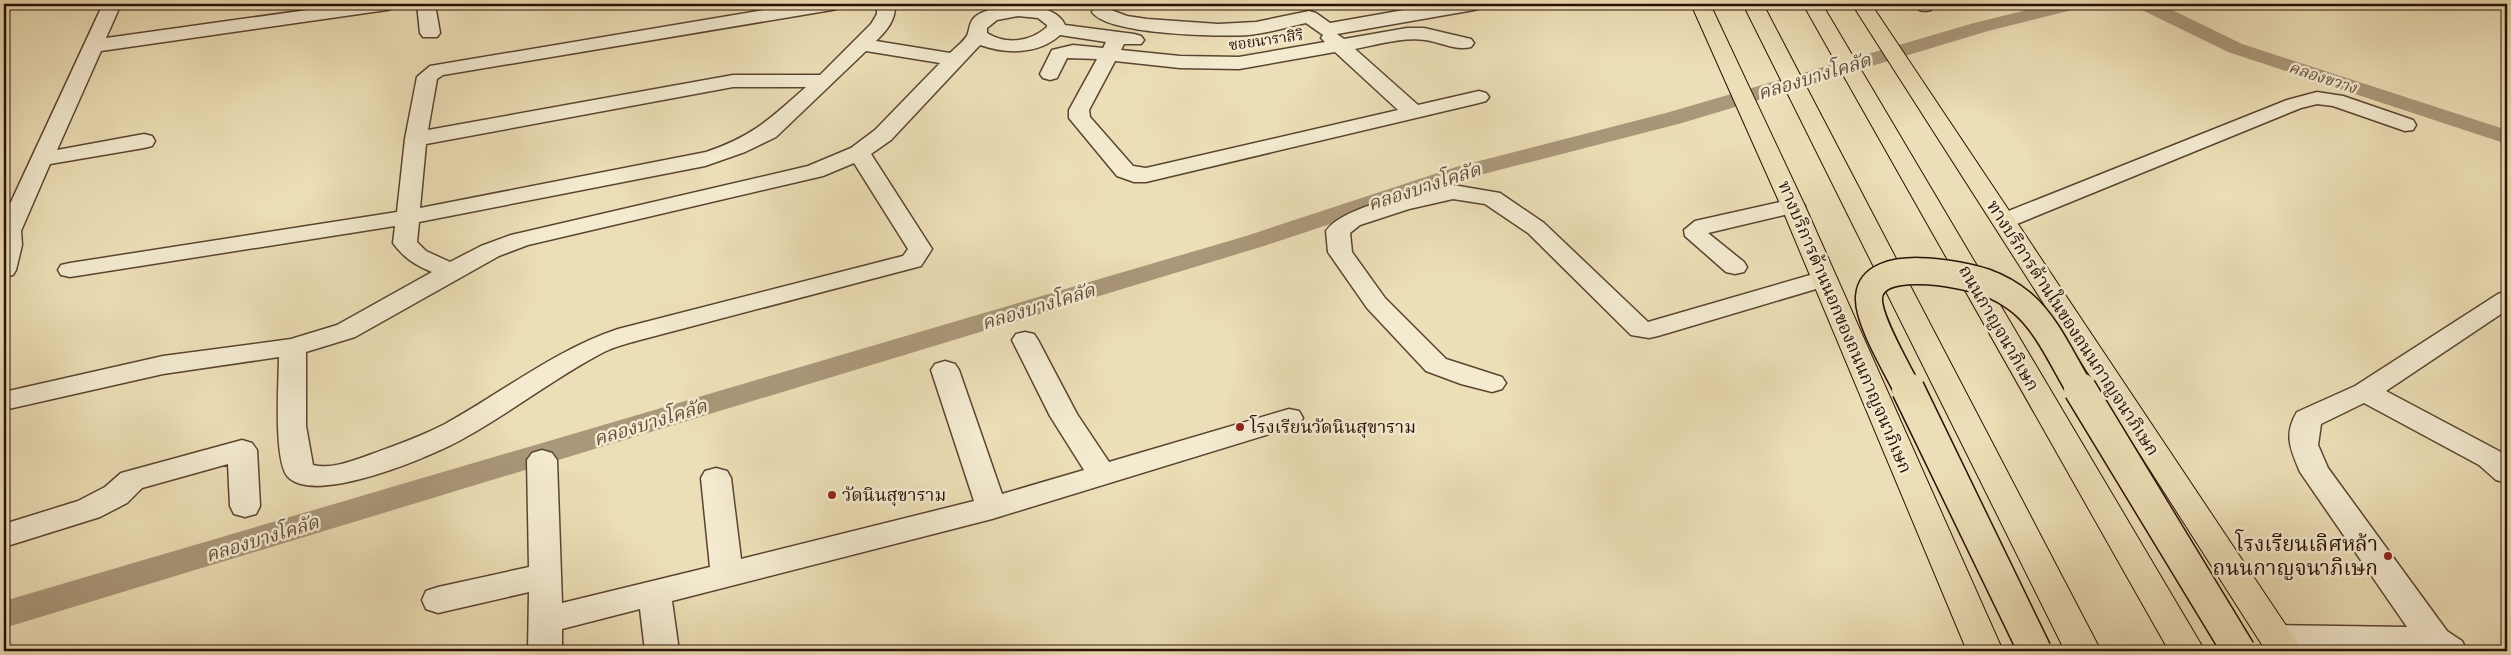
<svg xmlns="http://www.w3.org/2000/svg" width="2511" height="655" font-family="'Old Standard TT','Noto Serif Thai',serif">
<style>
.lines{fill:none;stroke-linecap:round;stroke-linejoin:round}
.canal{fill:#aa987a;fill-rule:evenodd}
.minor-casing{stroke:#5a4431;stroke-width:3}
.major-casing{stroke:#2a1005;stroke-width:2}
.highway-casing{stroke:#2a1005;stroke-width:2}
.minor{fill:#f3ead0;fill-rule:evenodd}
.major{fill:#ecdeb6;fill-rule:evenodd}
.highway{fill:#ecdeb6;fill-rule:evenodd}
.major-bridge-far1-casing{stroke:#2a1005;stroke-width:29;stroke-linecap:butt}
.major-bridge-casing{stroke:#2a1005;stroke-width:35;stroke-linecap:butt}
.major-bridge-far1{stroke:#ecdeb6;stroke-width:26}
.major-bridge{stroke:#ecdeb6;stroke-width:32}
.poi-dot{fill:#8f2418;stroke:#f3ead0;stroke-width:2}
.labels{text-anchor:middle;stroke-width:5;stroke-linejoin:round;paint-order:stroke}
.far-street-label{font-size:15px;fill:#2a1005;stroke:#f3ead0}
.far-water-label{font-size:16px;font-style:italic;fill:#644d3a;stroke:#f3ead0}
.street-label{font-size:18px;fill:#2a1005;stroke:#f3ead0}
.poi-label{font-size:18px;fill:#2a1005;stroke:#f3ead0;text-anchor:start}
.water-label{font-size:19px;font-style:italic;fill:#644d3a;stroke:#f3ead0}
.near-poi-label{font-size:21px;fill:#2a1005;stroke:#f3ead0;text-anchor:end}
</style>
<rect width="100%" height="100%" fill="#ecdeb6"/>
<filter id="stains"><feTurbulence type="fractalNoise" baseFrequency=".004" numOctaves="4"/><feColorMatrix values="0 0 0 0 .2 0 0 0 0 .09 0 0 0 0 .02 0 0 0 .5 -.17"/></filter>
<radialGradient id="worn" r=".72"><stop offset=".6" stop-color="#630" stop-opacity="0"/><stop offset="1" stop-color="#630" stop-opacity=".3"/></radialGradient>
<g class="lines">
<path class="canal" d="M 2051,4 L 2083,4 L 2080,8 L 1988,31 L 1682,123 L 1472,177 L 1264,246 L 4,628 L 4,601 L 1246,236 L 1456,167 L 1666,113 L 1974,23 Z
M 2136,4 L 2160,4 L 2242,44 L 2507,130 L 2507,144 L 2228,52 L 2138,8 Z"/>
<g class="minor-casing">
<path id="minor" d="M 103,4 L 121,4 L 106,38 L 350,4 L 396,4 L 394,8 L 387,10 L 101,51 L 57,150 L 144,134 L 152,136 L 155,141 L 152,146 L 144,148 L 50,164 L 21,231 L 22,245 L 16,270 L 13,275 L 4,277 L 4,217 Z
M 417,4 L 435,4 L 440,33 L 437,37 L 423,37 L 420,33 Z
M 800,4 L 841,4 L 839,8 L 832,10 L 443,75 L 437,79 L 428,130 L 733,75 L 820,75 L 871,24 L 877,14 L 877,4 L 895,4 C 896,20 887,30 876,41 L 950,53 C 955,48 967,39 968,33 C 970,26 970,21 976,16 C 996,2 1055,0 1065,25 L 1134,34 L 1141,36 L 1144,40 L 1141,44 L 1124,44 L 1121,50 L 1180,56 L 1239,57 L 1325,42 L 1321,38 L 1323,35 L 1306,23 C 1287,27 1268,33 1249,35 C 1221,37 1107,35 1092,12 L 1094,4 L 1112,4 L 1111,10 L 1127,16 L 1147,19 L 1218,24 L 1256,22 L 1309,11 L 1316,13 L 1330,23 L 1438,4 L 1483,4 L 1481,8 L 1474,10 L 1337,34 L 1344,39 L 1407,28 L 1424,28 L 1471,39 L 1474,43 L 1471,47 C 1456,51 1440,42 1425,40 C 1402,37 1377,45 1355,49 L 1418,105 L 1479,91 L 1486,93 L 1489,97 L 1486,101 L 1479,103 L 1146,182 L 1134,182 L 1117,176 L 1069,118 L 1069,110 L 1097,59 L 1067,58 L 1057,78 L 1050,80 L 1043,78 L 1040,74 L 1052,50 L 1073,45 L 1103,48 L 1106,42 L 1060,35 C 1038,55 1006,54 980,45 L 891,140 L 871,154 L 932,249 L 921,266 L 636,341 C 626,344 614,347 604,352 C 556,377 513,411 466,437 C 436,455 316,506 288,477 C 273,461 279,380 279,357 L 163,374 L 4,410 L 4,392 L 163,356 L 291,339 L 337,325 L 432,272 C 415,265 404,258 393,243 L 395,226 L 70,277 L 61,275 L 58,270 L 61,265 L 70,263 L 397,212 L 405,139 L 417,77 L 430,66 ZM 1018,16 L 1038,18 L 1047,25 L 1047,27 C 1030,42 1006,45 987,33 L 987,28 L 997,20 ZM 866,51 L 940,63 L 875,130 L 851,148 L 808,166 L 511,235 L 481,246 L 450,262 L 426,251 L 417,242 L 419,222 L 705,166 L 745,152 L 776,137 ZM 1335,52 L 1398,110 L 1146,168 L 1133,166 L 1090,117 L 1089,110 L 1115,61 L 1180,68 L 1239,69 ZM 733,87 L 806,87 C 770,119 753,136 706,152 L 420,208 L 426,144 ZM 854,163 L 908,249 L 903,256 L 618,329 C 555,350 503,392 445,424 C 422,436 396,445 372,454 C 355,460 331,470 313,465 L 306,426 L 306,352 L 355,337 L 499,256 L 528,245 L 823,176 Z
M 1913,4 L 1932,4 L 1933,6 L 1931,10 C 1922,12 1918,11 1913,4 Z
M 2317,92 L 2343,96 L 2413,120 L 2416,125 L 2413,130 L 2405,131 L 2333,106 L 2317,104 L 2301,108 L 2012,226 L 2004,228 L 1996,226 L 1992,221 L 1996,216 L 2287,100 Z
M 1453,185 L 1500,193 L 1544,223 L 1648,322 L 1824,271 L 1833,274 L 1837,279 L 1833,284 L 1658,336 L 1649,338 L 1631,335 L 1528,233 L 1485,204 L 1453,199 L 1409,209 L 1360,225 L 1350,233 L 1352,252 L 1385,298 L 1446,359 L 1502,377 L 1506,383 L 1502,389 L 1492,392 L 1461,384 L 1426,371 L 1367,308 L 1328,252 L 1326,231 C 1344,205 1421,192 1453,185 Z
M 1793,199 L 1801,201 L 1805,206 L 1801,211 L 1708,233 L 1744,262 L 1747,267 L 1744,272 L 1735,274 L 1726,272 L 1685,236 L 1684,230 L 1695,221 Z
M 2507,291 L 2507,310 L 2386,391 L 2499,451 L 2507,457 L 2507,483 L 2496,480 L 2479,465 L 2364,403 L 2321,424 L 2318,445 L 2328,468 L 2447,631 L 2462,641 L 2467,651 L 2277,651 L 2265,647 L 2260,638 L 2265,629 L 2277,625 L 2407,627 L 2300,472 C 2291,450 2283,435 2297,412 L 2355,386 L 2498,294 Z
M 1025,332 L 1034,334 L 1038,340 L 1077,414 L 1109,462 L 1289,409 L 1299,411 L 1303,418 L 1299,425 L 992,519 L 672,601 L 679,651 L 645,651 L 640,609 L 562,629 L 562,651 L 528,651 L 529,592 L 438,613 L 426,609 L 422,600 L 426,591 L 438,587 L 529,567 L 527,460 L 532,453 L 542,450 L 552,453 L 557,460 L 562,603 L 710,567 L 701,478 L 705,471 L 716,468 L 727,471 L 731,478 L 741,559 L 974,501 L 931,370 L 935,364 L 945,361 L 955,364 L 959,370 L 1002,494 L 1084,470 L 1050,416 L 1012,340 L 1016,334 Z
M 242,440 L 252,443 L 257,450 L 260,506 L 256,514 L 245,517 L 234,514 L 230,506 L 228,464 L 142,488 L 127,503 L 100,517 L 4,547 L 4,524 L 78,501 L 105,487 L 121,473 Z"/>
</g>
<g class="major-casing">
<path id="major" d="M 1691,4 L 1710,4 L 1805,206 L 2003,651 L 1967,651 L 1781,206 Z
M 1852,4 L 1871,4 L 2303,651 L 2266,651 Z"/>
</g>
<g class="highway-casing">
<path id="highway" d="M 1743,4 L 1763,4 L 2101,651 L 2065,651 Z
M 1803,4 L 1822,4 L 2205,651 L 2169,651 Z"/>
</g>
<use href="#minor" class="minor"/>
<use href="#major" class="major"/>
<use href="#highway" class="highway"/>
<g class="major-bridge-far1-casing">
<path id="major-bridge-far1" d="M 1908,391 C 1897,368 1867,319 1869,297 C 1872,256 1962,274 1985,282 C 1999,287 2011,294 2022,303 C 2048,325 2063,362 2081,391"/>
</g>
<g class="major-bridge-casing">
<path id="major-bridge" d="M 1908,389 L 2035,651
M 2080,389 L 2239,651"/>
</g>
<use href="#major-bridge-far1" class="major-bridge-far1"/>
<use href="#major-bridge" class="major-bridge"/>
</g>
<g class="poi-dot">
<circle cx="1240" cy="427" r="5"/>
<circle cx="832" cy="495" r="5"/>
<circle cx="2388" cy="556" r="5"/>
</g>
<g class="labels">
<g class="far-street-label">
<text transform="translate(1266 40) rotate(-8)" y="5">ซอยนาราสิริ</text>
</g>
<g class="far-water-label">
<text transform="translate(2323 77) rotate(18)" y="6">คลองขวาง</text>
</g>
<g class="street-label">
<text transform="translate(1845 327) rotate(67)" y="6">ทางบริการด้านนอกของถนนกาญจนาภิเษก</text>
<text transform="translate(1999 328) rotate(60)" y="6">ถนนกาญจนาภิเษก</text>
<text transform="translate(2073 328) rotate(57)" y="6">ทางบริการด้านในของถนนกาญจนาภิเษก</text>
</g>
<g class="poi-label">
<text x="1250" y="433">โรงเรียนวัดนินสุขาราม</text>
<text x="842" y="501">วัดนินสุขาราม</text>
</g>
<g class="water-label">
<text transform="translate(1814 76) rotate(-17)" y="7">คลองบางโคลัด</text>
<text transform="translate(1424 186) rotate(-18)" y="7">คลองบางโคลัด</text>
<text transform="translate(1038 306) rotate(-17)" y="7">คลองบางโคลัด</text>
<text transform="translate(650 422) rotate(-17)" y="7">คลองบางโคลัด</text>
<text transform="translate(262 538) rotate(-17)" y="7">คลองบางโคลัด</text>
</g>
<g class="near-poi-label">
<text x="2378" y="551">โรงเรียนเลิศหล้า<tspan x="2378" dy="24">ถนนกาญจนาภิเษก</tspan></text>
</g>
</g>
<rect width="2511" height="655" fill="none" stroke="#ecdeb6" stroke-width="20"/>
<rect x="5" y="5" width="2501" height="645" fill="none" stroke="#2a1005" stroke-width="2.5"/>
<rect x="10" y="10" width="2491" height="635" fill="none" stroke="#2a1005"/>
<rect width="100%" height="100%" filter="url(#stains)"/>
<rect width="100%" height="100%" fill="url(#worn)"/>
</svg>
